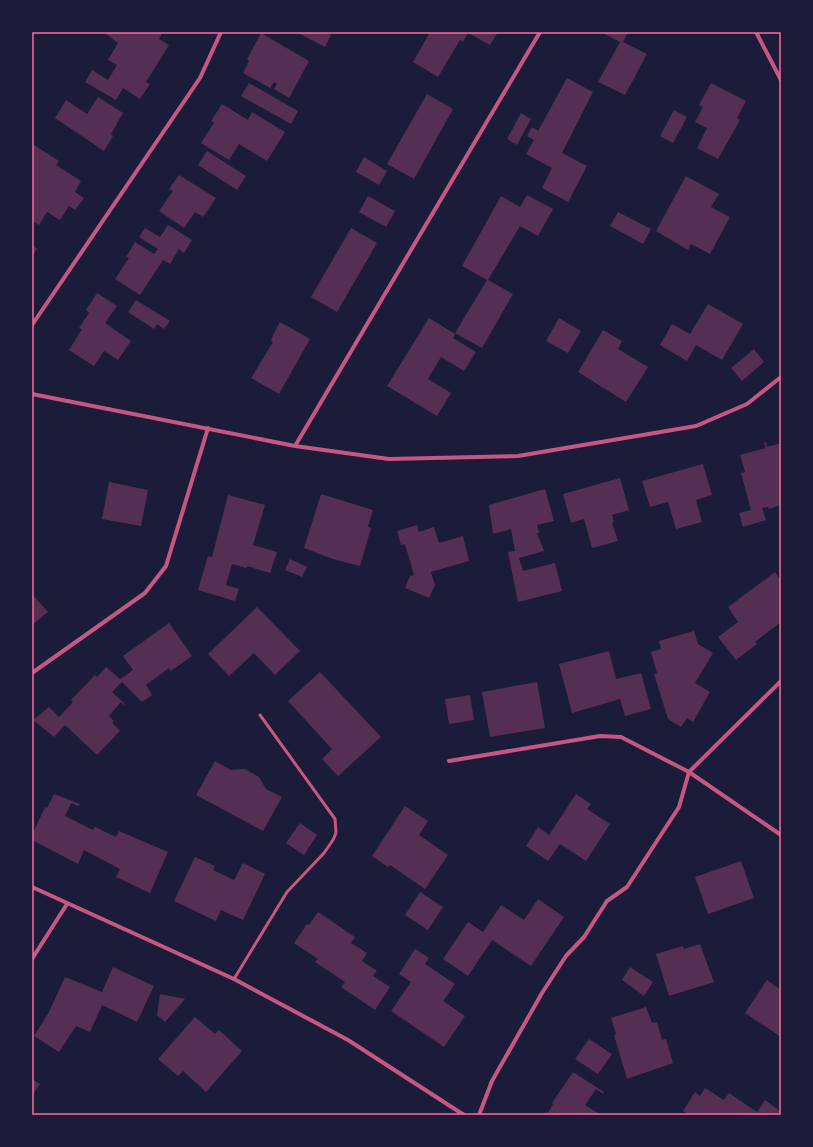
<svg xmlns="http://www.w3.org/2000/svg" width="813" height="1147" font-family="Arial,sans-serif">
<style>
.building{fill:#542f53}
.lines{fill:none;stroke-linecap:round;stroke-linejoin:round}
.service{stroke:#c65784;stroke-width:3}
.minor{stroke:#c65784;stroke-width:4}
.neatline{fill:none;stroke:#ff6b9d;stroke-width:1.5}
</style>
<rect width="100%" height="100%" fill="#1b1b3a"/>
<path class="building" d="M 103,32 L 160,32 L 162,33 L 159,39 L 169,45 L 146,82 L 150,84 L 140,99 L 123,88 L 116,100 L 85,82 L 92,70 L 108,80 L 117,65 L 108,60 L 118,43 Z
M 296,32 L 324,32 L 331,35 L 325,47 Z
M 430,32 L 498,32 L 490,45 L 468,33 L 463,42 L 460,40 L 438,77 L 413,62 Z
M 601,32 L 628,32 L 623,42 L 647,54 L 625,95 L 598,82 L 620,42 Z
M 261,33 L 309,61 L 289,98 L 274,89 L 277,84 L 274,82 L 270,88 L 243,73 L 249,61 L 247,59 Z
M 567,78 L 593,92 L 562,153 L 587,166 L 568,202 L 542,188 L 552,168 L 526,154 L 534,140 L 527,136 L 532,127 L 538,131 Z
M 249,83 L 298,111 L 291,124 L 241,96 Z
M 711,83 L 746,101 L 737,118 L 740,120 L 718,159 L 697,148 L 707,128 L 695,122 L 703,107 L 699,105 Z
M 427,94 L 453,109 L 414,179 L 387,164 Z
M 98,97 L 123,113 L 111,134 L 113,136 L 104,151 L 55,118 L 66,100 L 87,114 Z
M 222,104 L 248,120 L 252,112 L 285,132 L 267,161 L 239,144 L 229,160 L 201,143 L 214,123 L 211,121 Z
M 674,110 L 687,117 L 673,143 L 660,136 Z
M 521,113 L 531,119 L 517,145 L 507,139 Z
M 34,145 L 59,161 L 56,165 L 81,181 L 75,192 L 84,198 L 75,210 L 69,206 L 60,220 L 47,212 L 39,225 L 32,221 L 32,148 Z
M 207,151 L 246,176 L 237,190 L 198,165 Z
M 364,157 L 387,171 L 379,185 L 356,172 Z
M 179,175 L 216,198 L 203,217 L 195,212 L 184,228 L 159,211 L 173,191 L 169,189 Z
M 686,176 L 719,194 L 711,207 L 730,217 L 710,254 L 691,244 L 688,250 L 656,231 Z
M 527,195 L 553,209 L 538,236 L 520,226 L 488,280 L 513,294 L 482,348 L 455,333 L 487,280 L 462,266 L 501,196 L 520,207 Z
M 368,196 L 395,211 L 386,227 L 359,212 Z
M 618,212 L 651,229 L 643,244 L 610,226 Z
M 168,225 L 192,240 L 184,253 L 179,249 L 170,264 L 163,260 L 140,295 L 115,279 L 129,258 L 126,257 L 135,242 L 154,254 L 158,249 L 139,237 L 145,228 L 160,237 Z
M 351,228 L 377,243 L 337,312 L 311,297 Z
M 32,245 L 37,249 L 32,257 Z
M 97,293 L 117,306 L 105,323 L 131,341 L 118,360 L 104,351 L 94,366 L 69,350 L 82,329 L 79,328 L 89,313 L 86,310 Z
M 136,300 L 170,321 L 164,329 L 157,324 L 154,329 L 128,312 Z
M 708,304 L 743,324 L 722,360 L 696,345 L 687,361 L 660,345 L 672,324 L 690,334 Z
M 429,318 L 455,334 L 453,338 L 476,352 L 464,371 L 441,357 L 428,379 L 451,393 L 437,416 L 387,386 Z
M 559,318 L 581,331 L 568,353 L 546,341 Z
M 280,322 L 310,339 L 279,394 L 251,378 L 273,342 L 271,341 L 273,335 Z
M 603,330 L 622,341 L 618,349 L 648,367 L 626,402 L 578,372 Z
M 754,349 L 764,362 L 742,381 L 731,368 Z
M 766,442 L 767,447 L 781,443 L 781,505 L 769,509 L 768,507 L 762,508 L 766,520 L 743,527 L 739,513 L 751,510 L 741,473 L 745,472 L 740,455 L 766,448 L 764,443 Z
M 703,464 L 712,495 L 696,500 L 702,522 L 676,529 L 668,502 L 650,507 L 642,481 Z
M 620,478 L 629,510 L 612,515 L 614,522 L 612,523 L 618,541 L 592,548 L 584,519 L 571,523 L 563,494 Z
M 109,482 L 148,490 L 141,526 L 102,519 Z
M 545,489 L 554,521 L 537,525 L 539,533 L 537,533 L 544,551 L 519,558 L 523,571 L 555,563 L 562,591 L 518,602 L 508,552 L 515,551 L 511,529 L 493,534 L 489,505 Z
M 321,494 L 373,510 L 368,526 L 371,528 L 360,566 L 333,559 L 304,548 Z
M 228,495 L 265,505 L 253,545 L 277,552 L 270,573 L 247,566 L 246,568 L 232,564 L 226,585 L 239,589 L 235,601 L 198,590 L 208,556 L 212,557 Z
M 417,525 L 419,532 L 434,527 L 439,543 L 463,536 L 469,561 L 431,572 L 435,585 L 429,598 L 405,588 L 410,576 L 414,575 L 405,544 L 401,545 L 397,531 Z
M 290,559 L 307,567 L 302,577 L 285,570 Z
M 775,572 L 781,581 L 781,622 L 755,642 L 757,644 L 736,660 L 718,637 L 738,622 L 728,607 Z
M 32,594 L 48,612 L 32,625 Z
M 257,607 L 300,651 L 275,675 L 254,653 L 229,676 L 208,654 Z
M 169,623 L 192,656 L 171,671 L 169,668 L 146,685 L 152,695 L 142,702 L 122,682 L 112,692 L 125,704 L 124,705 L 121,702 L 109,716 L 114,721 L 112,723 L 120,731 L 97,755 L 65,725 L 54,737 L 33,720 L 49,707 L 59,717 L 73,702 L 71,700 L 95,675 L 97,677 L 106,667 L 120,679 L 133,670 L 123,656 Z
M 694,631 L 698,644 L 713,653 L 695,683 L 710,692 L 693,722 L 687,718 L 681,727 L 668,719 L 654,674 L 657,673 L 651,652 L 661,649 L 659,641 Z
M 609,651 L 616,679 L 641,673 L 651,709 L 625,716 L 620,699 L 572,713 L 559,664 Z
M 320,672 L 381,737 L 338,776 L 322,759 L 332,749 L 288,701 Z
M 537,682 L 545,728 L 490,737 L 482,692 Z
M 470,695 L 474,720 L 449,724 L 445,699 Z
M 215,761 L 231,770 L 245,769 L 259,777 L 266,789 L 282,797 L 263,831 L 196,795 Z
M 54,794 L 80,804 L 78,806 L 71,803 L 65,816 L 93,830 L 95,827 L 116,837 L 119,831 L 168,852 L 150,893 L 116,877 L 120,869 L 84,850 L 78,864 L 32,840 L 32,835 L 45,807 L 47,808 Z
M 576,794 L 591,804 L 587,809 L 610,824 L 586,861 L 560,844 L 548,861 L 526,846 L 538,827 L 549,835 Z
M 405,806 L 428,821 L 419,835 L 448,855 L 425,889 L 390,865 L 388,867 L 372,856 Z
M 300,823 L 317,835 L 304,855 L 286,843 Z
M 195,857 L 215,866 L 213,870 L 234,880 L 243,863 L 265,874 L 243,920 L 221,910 L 216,921 L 174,901 Z
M 741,861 L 754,898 L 708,914 L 695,877 Z
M 420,892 L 443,907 L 428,930 L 405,915 Z
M 538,899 L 564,917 L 531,966 L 492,940 L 468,976 L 443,959 L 468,922 L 483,932 L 501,905 L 524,920 Z
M 318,912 L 355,937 L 351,943 L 367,953 L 362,961 L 377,971 L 373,976 L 390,987 L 375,1010 L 341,987 L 345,982 L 315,962 L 318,959 L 294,943 L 307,924 L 309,925 Z
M 700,944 L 714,982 L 669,996 L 656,954 L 683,946 L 684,949 Z
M 415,949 L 429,958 L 425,964 L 455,984 L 443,1001 L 465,1016 L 444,1047 L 391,1011 L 411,982 L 399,974 Z
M 113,967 L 154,986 L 137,1022 L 102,1005 L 90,1032 L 76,1026 L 59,1052 L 34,1036 L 49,1012 L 65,977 L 102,992 Z
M 630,967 L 653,982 L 644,996 L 622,980 Z
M 767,980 L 781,990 L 781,1037 L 745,1013 Z
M 160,994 L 185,999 L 165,1022 L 157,1015 Z
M 646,1007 L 652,1023 L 657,1022 L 662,1040 L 666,1039 L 673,1063 L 627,1079 L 614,1035 L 616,1034 L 611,1018 Z
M 195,1017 L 215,1034 L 219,1030 L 242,1051 L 206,1092 L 183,1071 L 178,1076 L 158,1059 Z
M 589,1039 L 612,1054 L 598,1074 L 575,1059 Z
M 573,1072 L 604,1092 L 603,1094 L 596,1089 L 585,1105 L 601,1115 L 544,1115 L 546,1112 L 548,1113 L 553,1104 L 552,1103 Z
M 32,1079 L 40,1084 L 32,1096 Z
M 705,1088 L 724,1100 L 729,1093 L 757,1112 L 765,1100 L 781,1112 L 781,1115 L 689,1115 L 683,1111 L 695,1092 L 700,1096 Z"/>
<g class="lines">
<path class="service" d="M 234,979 L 287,892 L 324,853 L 333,840 L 336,833 L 335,819 L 260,715"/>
<path class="minor" d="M 756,32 L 781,80
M 32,325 L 200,78 L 221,32
M 32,394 L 295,446 L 389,459 L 518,456 L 696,426 L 747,404 L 781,377
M 295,446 L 540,32
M 32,673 L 145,593 L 166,566 L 208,428
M 449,761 L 600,736 L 621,737 L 689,772 L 781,835
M 32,887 L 234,979 L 348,1040 L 464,1115
M 32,959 L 67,904
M 479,1115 L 492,1081 L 542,993 L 566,956 L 584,937 L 607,901 L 627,887 L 679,807 L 689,772 L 781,681"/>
</g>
<rect width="813" height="1147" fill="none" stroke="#1b1b3a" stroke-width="66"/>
<rect x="33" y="33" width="747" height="1081" class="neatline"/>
</svg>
